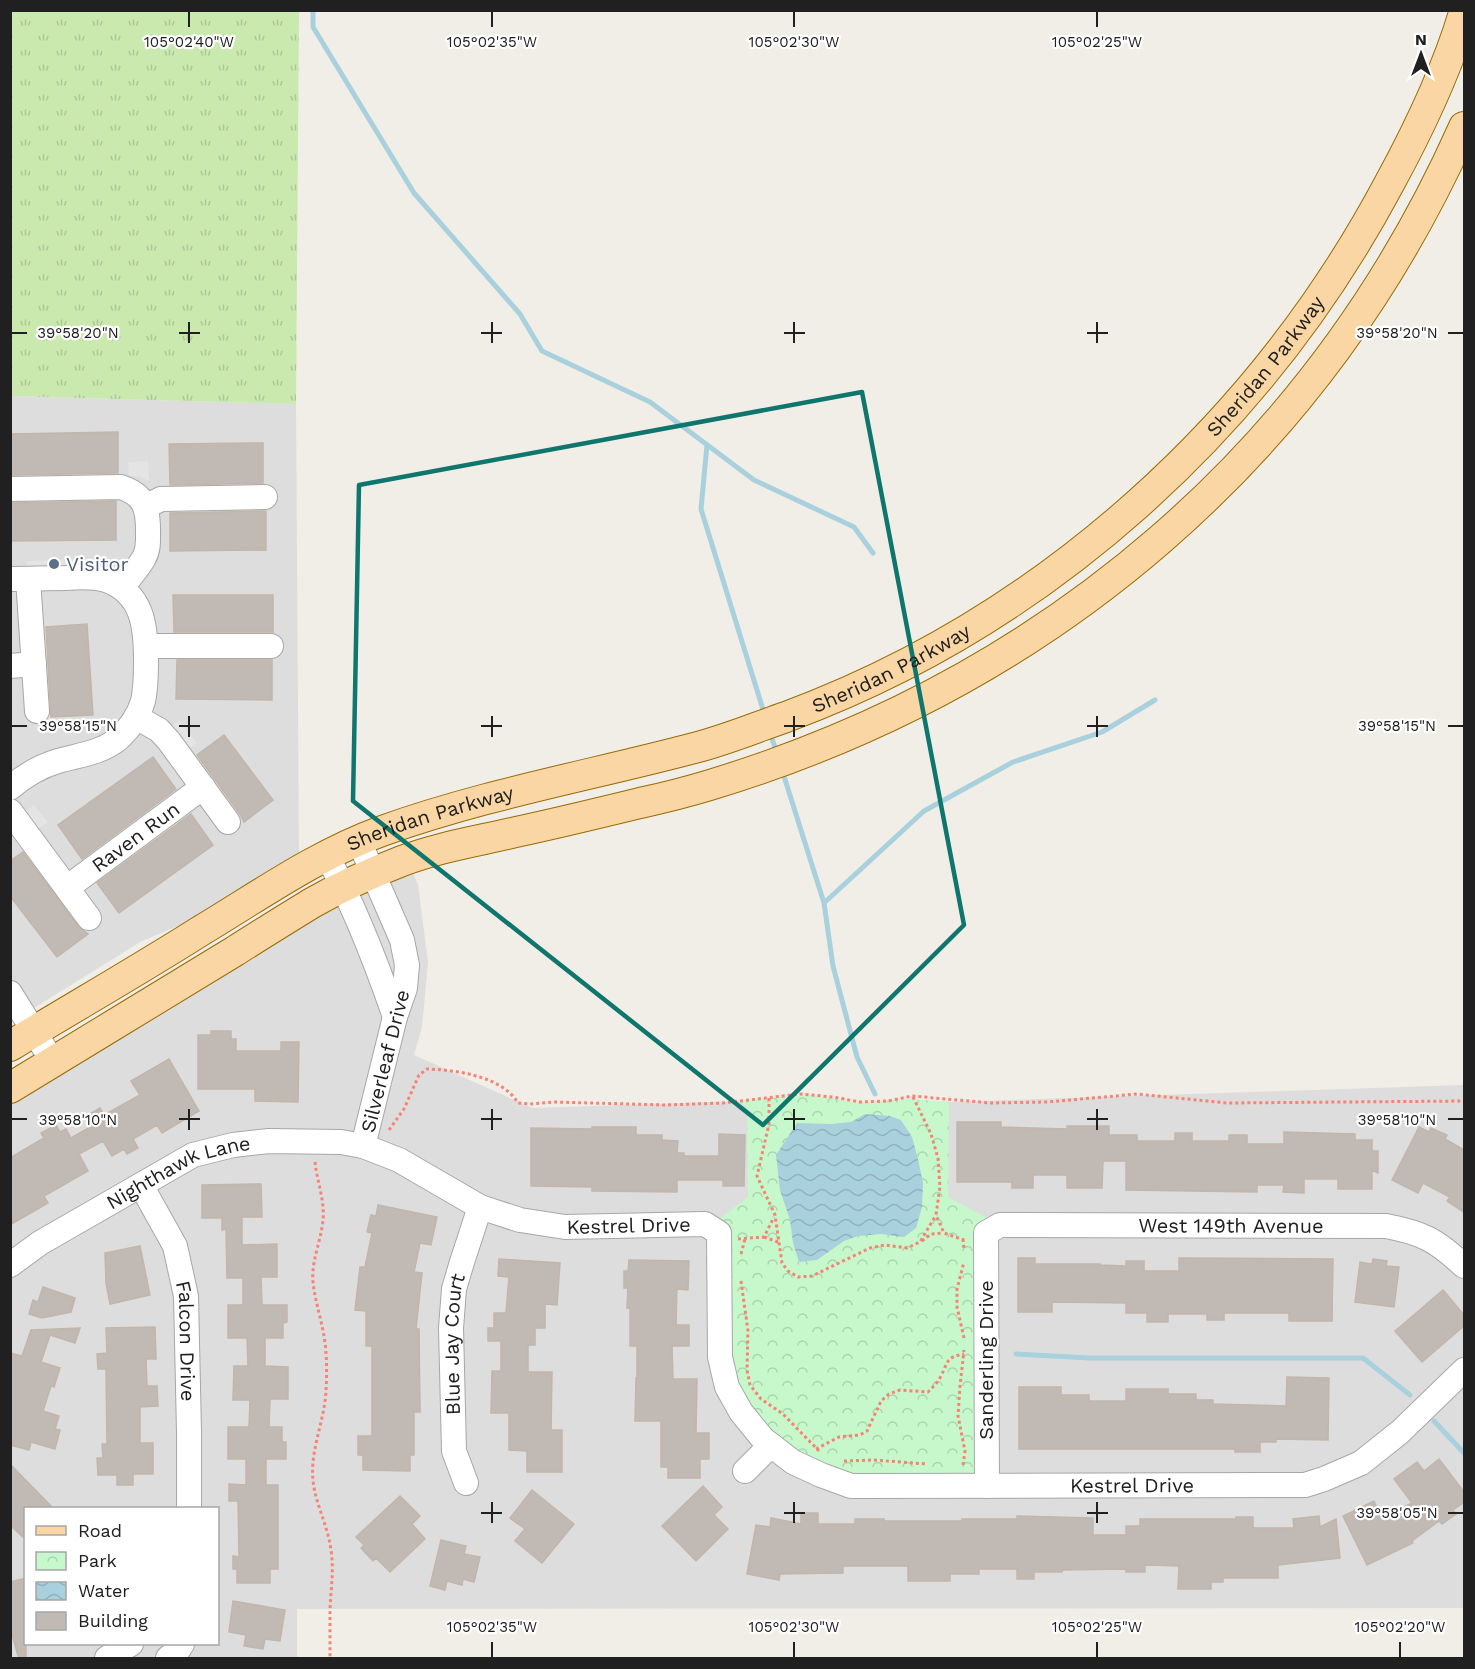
<svg xmlns="http://www.w3.org/2000/svg" width="1475" height="1669" font-family="'Work Sans',sans-serif">
<style>
.residential{fill:#dedddd;fill-rule:evenodd}
.grass{fill:url(#grass-tufts)}
.park{fill:url(#park-crowns)}
.parking{fill:#e4e4e4}
.water{fill:url(#water-waves)}
.lines{fill:none;stroke-linecap:round;stroke-linejoin:round}
.stream{stroke:#a9d0dd;stroke-width:5}
.building{fill:#c1bab4;stroke:#c2b5aa;stroke-width:1.5}
.minor-casing{stroke:#a7a7a7;stroke-width:26}
.major-casing{stroke:#986b04;stroke-width:32}
.path{stroke:#f68373;stroke-width:3;stroke-dasharray:3 3;stroke-linecap:butt}
.minor{stroke:#fff;stroke-width:24}
.major{stroke:#f9d6a3;stroke-width:30}
.marked{fill:none;stroke:#0f766e;stroke-width:4.5;stroke-linejoin:round}
.ticks{fill:none;stroke:#202020;stroke-width:2}
.service-dot{fill:#5c6f8a;stroke:#fff;stroke-width:2}
.labels{text-anchor:middle;stroke-width:4.5;stroke-linejoin:round;paint-order:stroke}
.street-label{font-size:20px;fill:#202020;stroke:#fff}
.service-label{font-size:20px;fill:#4e5e75;stroke:#fff;text-anchor:start}
.ticks-label{font-size:15px;text-anchor:middle;fill:#202020;stroke:#fff;stroke-width:4.5;stroke-linejoin:round;paint-order:stroke}
</style>
<defs>
<pattern id="grass-tufts" width="24" height="20" patternUnits="userSpaceOnUse" patternTransform="scale(1.5)"><rect width="24" height="20" fill="#cae9af"/><path d="M3 7l-1-3M5 7V3M7 7l1-3M15 17l-1-3M17 17v-4M19 17l1-3" fill="none" stroke="#adc896"/></pattern>
<pattern id="park-crowns" width="20" height="18" patternUnits="userSpaceOnUse" patternTransform="scale(1.5)"><rect width="20" height="18" fill="#c6f8cc"/><path d="M2 6a3 3 0 1 1 6 0M12 15a3 3 0 1 1 6 0" fill="none" stroke="#aad4af"/></pattern>
<pattern id="water-waves" width="16" height="10" patternUnits="userSpaceOnUse" patternTransform="scale(1.5)"><rect width="16" height="10" fill="#a9d0dd"/><path d="M0 5q4-4 8 0t8 0" fill="none" stroke="#91b2bd"/></pattern>
</defs>
<rect width="100%" height="100%" fill="#f1eee7"/>
<path class="residential" d="M 11,396 L 296,404 L 299,856 L 194,919 L 142,941 L 11,1022 Z
M 412,870 L 418,885 L 428,962 L 422,1027 L 414,1055 L 532,1108 L 740,1101 L 810,1095 L 858,1103 L 907,1099 L 949,1102 L 1464,1085 L 1464,1608 L 297,1609 L 297,1658 L 11,1658 L 11,1105 L 304,924 L 362,890 ZM 26,1508 L 218,1508 L 218,1644 L 26,1644 Z"/>
<path class="grass" d="M 11,10 L 299,11 L 296,404 L 11,396 Z"/>
<path class="park" d="M 810,1095 L 858,1103 L 907,1099 L 949,1102 L 948,1197 L 1000,1225 L 986,1233 L 987,1486 L 821,1475 L 741,1412 L 709,1227 L 748,1197 L 747,1108 L 740,1101 Z"/>
<path class="parking" d="M 148,461 L 149,481 L 138,476 L 129,476 L 128,462 Z
M 81,559 L 81,567 L 27,568 L 27,561 Z
M 179,720 L 197,743 L 186,751 L 168,729 Z
M 34,805 L 48,822 L 36,831 L 23,813 Z"/>
<path class="water" d="M 865,1114 L 890,1116 L 901,1120 L 912,1137 L 918,1159 L 923,1183 L 922,1207 L 916,1228 L 904,1237 L 881,1234 L 858,1236 L 844,1241 L 817,1260 L 799,1262 L 793,1243 L 790,1220 L 780,1190 L 776,1155 L 797,1123 L 831,1124 L 851,1122 Z"/>
<g class="lines">
<path class="stream" d="M 313,10 L 313,27 L 414,193 L 520,314 L 542,351 L 650,402 L 754,480 L 854,527 L 873,553
M 707,445 L 701,509 L 765,716
M 770,733 L 777,753
M 782,770 L 824,903
M 875,1094 L 857,1057 L 833,966 L 824,903 L 924,811 L 1013,762 L 1102,732 L 1155,700
M 1016,1354 L 1089,1358 L 1363,1358 L 1410,1395
M 1434,1421 L 1464,1453"/>
</g>
<path class="building" d="M 118,432 L 118,473 L 10,475 L 10,434 Z
M 263,443 L 263,483 L 170,485 L 169,444 Z
M 116,501 L 116,540 L 10,541 L 10,503 Z
M 266,511 L 266,550 L 170,551 L 170,513 Z
M 173,595 L 273,595 L 273,632 L 174,632 Z
M 87,624 L 93,715 L 51,717 L 46,627 Z
M 177,660 L 272,660 L 272,700 L 176,699 Z
M 224,735 L 273,800 L 244,822 L 240,814 L 197,755 Z
M 153,757 L 176,789 L 82,859 L 58,825 Z
M 191,814 L 213,845 L 119,913 L 97,883 Z
M 23,852 L 78,926 L 88,934 L 57,957 L 10,896 L 10,861 Z
M 211,1031 L 231,1031 L 231,1039 L 236,1039 L 236,1051 L 281,1051 L 281,1042 L 299,1042 L 298,1102 L 255,1101 L 255,1089 L 198,1089 L 198,1035 L 211,1035 Z
M 169,1059 L 199,1111 L 162,1133 L 157,1125 L 133,1139 L 138,1148 L 127,1154 L 124,1149 L 112,1156 L 103,1141 L 79,1154 L 88,1171 L 44,1196 L 48,1203 L 10,1225 L 10,1158 L 44,1138 L 41,1133 L 56,1125 L 60,1132 L 66,1129 L 71,1138 L 94,1125 L 88,1115 L 100,1108 L 104,1115 L 140,1095 L 131,1081 Z
M 957,1122 L 1001,1122 L 1001,1127 L 1067,1129 L 1067,1126 L 1109,1126 L 1109,1135 L 1137,1135 L 1137,1141 L 1175,1141 L 1175,1133 L 1192,1133 L 1192,1141 L 1229,1141 L 1229,1135 L 1247,1135 L 1247,1144 L 1284,1144 L 1284,1132 L 1355,1134 L 1355,1140 L 1372,1140 L 1372,1151 L 1378,1151 L 1378,1173 L 1372,1170 L 1372,1189 L 1338,1189 L 1338,1179 L 1304,1179 L 1304,1193 L 1283,1192 L 1284,1185 L 1257,1185 L 1257,1192 L 1126,1190 L 1126,1161 L 1103,1161 L 1102,1188 L 1067,1188 L 1067,1175 L 1033,1175 L 1033,1188 L 1012,1188 L 1012,1182 L 957,1182 Z
M 592,1127 L 636,1127 L 636,1135 L 662,1135 L 662,1140 L 678,1141 L 677,1153 L 684,1153 L 684,1156 L 719,1156 L 719,1134 L 745,1135 L 744,1186 L 723,1186 L 723,1180 L 677,1180 L 677,1192 L 592,1191 L 592,1187 L 531,1186 L 531,1128 L 592,1129 Z
M 1419,1127 L 1429,1132 L 1431,1128 L 1447,1135 L 1445,1139 L 1464,1150 L 1464,1212 L 1447,1201 L 1450,1197 L 1423,1183 L 1418,1193 L 1392,1180 Z
M 261,1184 L 262,1217 L 242,1217 L 242,1245 L 277,1244 L 277,1277 L 261,1277 L 262,1305 L 287,1305 L 287,1322 L 283,1323 L 283,1338 L 265,1338 L 265,1366 L 288,1367 L 288,1399 L 270,1399 L 269,1427 L 282,1427 L 282,1442 L 286,1442 L 286,1459 L 266,1459 L 266,1485 L 278,1485 L 278,1569 L 270,1569 L 270,1583 L 237,1583 L 237,1569 L 233,1569 L 233,1556 L 239,1557 L 238,1501 L 229,1501 L 229,1484 L 246,1485 L 246,1459 L 228,1459 L 228,1427 L 249,1427 L 250,1400 L 233,1400 L 234,1366 L 248,1366 L 247,1338 L 228,1338 L 228,1305 L 243,1305 L 243,1278 L 227,1278 L 226,1229 L 222,1230 L 222,1218 L 202,1218 L 202,1185 Z
M 378,1205 L 437,1217 L 431,1245 L 420,1243 L 414,1272 L 422,1273 L 416,1329 L 419,1329 L 420,1412 L 414,1412 L 414,1455 L 410,1455 L 410,1471 L 363,1470 L 363,1455 L 358,1455 L 358,1436 L 372,1436 L 372,1346 L 366,1346 L 366,1311 L 355,1310 L 360,1267 L 365,1267 L 372,1233 L 367,1232 L 371,1215 L 376,1216 Z
M 140,1246 L 150,1295 L 110,1304 L 106,1283 L 105,1253 Z
M 1018,1258 L 1035,1258 L 1035,1264 L 1100,1264 L 1100,1265 L 1126,1266 L 1126,1261 L 1144,1261 L 1144,1271 L 1179,1271 L 1179,1258 L 1333,1259 L 1332,1321 L 1289,1321 L 1289,1313 L 1224,1313 L 1224,1320 L 1207,1320 L 1207,1314 L 1168,1314 L 1168,1322 L 1147,1322 L 1147,1313 L 1126,1313 L 1126,1303 L 1052,1302 L 1052,1312 L 1018,1312 Z
M 499,1259 L 560,1263 L 557,1305 L 545,1304 L 545,1328 L 535,1328 L 535,1345 L 528,1345 L 528,1372 L 552,1372 L 551,1430 L 562,1430 L 562,1472 L 527,1472 L 527,1451 L 509,1450 L 509,1413 L 491,1413 L 492,1371 L 501,1371 L 501,1341 L 488,1341 L 488,1328 L 494,1328 L 494,1313 L 506,1313 L 509,1277 L 498,1276 Z
M 1373,1259 L 1387,1261 L 1386,1266 L 1399,1267 L 1394,1307 L 1355,1302 L 1360,1262 L 1372,1264 Z
M 629,1260 L 689,1261 L 688,1290 L 677,1289 L 676,1325 L 689,1325 L 689,1346 L 672,1346 L 673,1379 L 697,1379 L 696,1433 L 709,1433 L 709,1459 L 700,1459 L 700,1478 L 668,1478 L 668,1467 L 661,1467 L 661,1421 L 635,1421 L 636,1378 L 637,1378 L 637,1346 L 630,1346 L 630,1308 L 627,1308 L 628,1288 L 624,1288 L 624,1271 L 628,1271 Z
M 43,1287 L 75,1298 L 71,1312 L 42,1318 L 29,1314 L 33,1300 L 38,1302 Z
M 1443,1290 L 1464,1315 L 1464,1326 L 1422,1362 L 1395,1331 Z
M 155,1327 L 156,1359 L 146,1359 L 147,1386 L 157,1386 L 158,1406 L 140,1407 L 140,1443 L 153,1443 L 153,1474 L 133,1474 L 133,1485 L 117,1485 L 117,1475 L 98,1475 L 97,1458 L 103,1458 L 102,1444 L 107,1444 L 106,1369 L 98,1369 L 97,1354 L 107,1353 L 106,1328 Z
M 80,1328 L 75,1343 L 50,1335 L 41,1362 L 60,1368 L 54,1387 L 51,1386 L 43,1411 L 59,1416 L 55,1429 L 60,1430 L 55,1449 L 31,1442 L 29,1450 L 10,1445 L 10,1353 L 22,1356 L 31,1330 Z
M 1287,1377 L 1329,1378 L 1328,1440 L 1276,1439 L 1276,1442 L 1260,1442 L 1260,1452 L 1235,1452 L 1235,1449 L 1019,1449 L 1019,1387 L 1061,1387 L 1061,1395 L 1089,1395 L 1089,1401 L 1126,1401 L 1126,1389 L 1168,1389 L 1168,1394 L 1196,1394 L 1196,1400 L 1213,1400 L 1213,1404 L 1286,1406 Z
M 1439,1459 L 1464,1492 L 1464,1502 L 1453,1510 L 1456,1514 L 1442,1524 L 1439,1521 L 1412,1541 L 1413,1543 L 1367,1565 L 1343,1516 L 1374,1501 L 1381,1518 L 1412,1503 L 1394,1479 L 1417,1462 L 1424,1471 Z
M 10,1464 L 54,1509 L 26,1509 L 26,1540 L 10,1525 Z
M 703,1486 L 722,1507 L 714,1515 L 728,1529 L 696,1561 L 662,1526 Z
M 532,1490 L 574,1524 L 542,1563 L 515,1541 L 525,1529 L 510,1518 Z
M 400,1496 L 420,1516 L 412,1524 L 425,1539 L 390,1572 L 376,1558 L 373,1561 L 361,1548 L 364,1545 L 356,1537 Z
M 801,1513 L 818,1513 L 818,1524 L 855,1524 L 855,1519 L 884,1519 L 884,1521 L 962,1521 L 962,1519 L 1017,1519 L 1017,1516 L 1093,1518 L 1093,1535 L 1126,1535 L 1126,1526 L 1140,1526 L 1140,1519 L 1236,1519 L 1236,1517 L 1253,1517 L 1253,1528 L 1294,1528 L 1293,1519 L 1319,1516 L 1320,1527 L 1336,1519 L 1340,1558 L 1278,1565 L 1278,1578 L 1223,1578 L 1223,1582 L 1211,1582 L 1211,1589 L 1178,1589 L 1179,1566 L 1145,1565 L 1145,1572 L 1126,1572 L 1126,1569 L 1062,1570 L 1062,1572 L 1034,1572 L 1034,1579 L 1017,1579 L 1017,1569 L 979,1569 L 979,1574 L 950,1574 L 950,1581 L 908,1581 L 908,1566 L 843,1566 L 843,1573 L 780,1574 L 779,1580 L 747,1574 L 756,1525 L 770,1527 L 771,1518 L 801,1524 Z
M 441,1540 L 466,1546 L 464,1554 L 480,1557 L 474,1582 L 463,1579 L 462,1585 L 447,1581 L 445,1590 L 430,1586 Z
M 26,1578 L 26,1659 L 19,1659 L 10,1628 L 10,1582 Z
M 233,1601 L 285,1610 L 280,1641 L 265,1639 L 263,1649 L 244,1646 L 246,1635 L 229,1632 Z"/>
<g class="lines">
<g class="minor-casing">
<g id="minor">
<path d="M 10,489 L 121,487 C 144,495 148,507 148,530 C 148,540 149,549 144,558 C 138,568 129,578 122,588"/>
<path d="M 145,507 L 161,499 L 265,497"/>
<path d="M 10,579 C 29,579 47,578 66,578 C 79,577 93,576 106,580 C 143,593 146,627 146,660 C 146,673 146,688 143,701 C 139,715 129,729 118,739 C 101,753 79,755 58,761 C 41,766 24,776 10,788"/>
<path d="M 28,579 L 37,711"/>
<path d="M 146,646 L 271,646"/>
<path d="M 10,666 L 34,664"/>
<path d="M 136,717 L 159,730 L 169,741 L 228,822"/>
<path d="M 10,811 L 89,918"/>
<path d="M 359,841 L 402,940 L 407,965 L 405,988 L 395,1017 L 363,1146"/>
<path d="M 327,856 C 355,907 376,962 395,1017"/>
<path id="s1" d="M 68,887 L 203,787"/>
<path d="M 10,993 L 53,1062"/>
<path id="s2" d="M 141,1185 L 175,1246 L 186,1296 L 189,1432 L 189,1508"/>
<path id="s3" d="M 10,1265 L 40,1243 L 193,1155 L 233,1145 L 269,1141 L 341,1142 L 363,1146 L 399,1160 L 480,1207 L 520,1220 L 565,1227 L 705,1224 L 719,1233 L 720,1357 L 727,1387 L 741,1412 L 763,1439 L 793,1462 L 821,1475 L 851,1486 L 1305,1485 L 1324,1479 L 1361,1463 L 1400,1432 L 1464,1370"/>
<path d="M 745,1471 L 771,1445"/>
<path id="s4" d="M 466,1483 L 454,1451 L 451,1328 L 454,1289 L 462,1262 L 480,1207"/>
<path id="s5" d="M 987,1486 L 986,1233 L 1000,1225 L 1386,1226 C 1423,1233 1436,1240 1464,1266"/>
<path d="M 107,1658 L 131,1644"/>
<path d="M 168,1658 L 178,1650 L 182,1644"/>
</g>
</g>
<g class="major-casing">
<g id="major">
<path id="s6" d="M 10,1046 C 74,1007 139,970 202,930 C 260,895 318,854 382,831 C 485,794 593,775 698,747 C 728,739 757,727 786,717 C 1045,621 1260,426 1389,184 C 1419,129 1446,73 1464,13"/>
<path d="M 10,1088 C 85,1043 160,996 235,951 C 260,935 286,919 312,903 C 340,887 371,873 402,861 C 439,847 478,841 516,832 C 558,823 599,813 640,803 C 663,798 687,792 710,785 C 1050,682 1319,453 1464,127"/>
</g>
</g>
<path class="path" d="M 913,1097 L 931,1134 L 938,1158 L 940,1187 L 936,1215 L 944,1233 L 964,1240
M 769,1098 L 769,1124 L 757,1176 L 775,1215 L 782,1263 L 788,1271 L 798,1277 L 812,1276 L 870,1248 L 885,1245 L 907,1248 L 920,1242 L 936,1215
M 389,1130 L 404,1109 L 419,1075 L 427,1069 C 456,1070 502,1076 518,1103 L 530,1104 L 554,1102 L 666,1105 L 723,1103 L 800,1094 L 833,1097 L 860,1102 L 888,1101 L 912,1096 L 991,1103 L 1048,1102 L 1137,1094 L 1227,1103 L 1464,1101
M 315,1162 C 317,1181 325,1201 323,1220 C 321,1242 311,1261 313,1282 C 315,1301 321,1318 324,1336 C 327,1354 327,1372 326,1390 C 325,1420 310,1449 313,1480 C 315,1503 328,1526 331,1550 C 334,1570 331,1588 330,1609 C 330,1625 330,1642 330,1658
M 764,1237 L 778,1242
M 738,1239 L 764,1237 L 774,1217
M 963,1239 L 964,1250
M 922,1241 L 931,1234 L 943,1233
M 741,1254 L 745,1239
M 741,1281 L 748,1331 L 747,1370 L 750,1385 L 761,1399 L 783,1414 L 819,1451
M 964,1338 L 957,1307 L 957,1289 L 964,1262
M 816,1449 L 839,1437 L 860,1435 L 867,1431 L 881,1401 L 889,1394 L 900,1390 L 928,1392 C 933,1387 938,1382 941,1376 C 948,1362 946,1357 964,1354
M 844,1461 L 874,1460 L 927,1464
M 963,1465 L 965,1451 L 958,1416 L 960,1386 L 964,1350"/>
<use href="#minor" class="minor"/>
<use href="#major" class="major"/>
</g>
<path class="marked" d="M 862,392 L 964,925 L 763,1125 L 353,801 L 359,485 Z"/>
<path class="ticks" d="M 189,12 L 189,27M 492,12 L 492,27M 794,12 L 794,27M 1097,12 L 1097,27M 189,322 L 189,343M 492,322 L 492,343M 794,322 L 794,343M 1097,322 L 1097,343M 12,333 L 27,333M 179,333 L 200,333M 481,333 L 502,333M 784,333 L 805,333M 1087,333 L 1108,333M 1448,333 L 1463,333M 189,716 L 189,737M 492,716 L 492,737M 794,716 L 794,737M 1097,716 L 1097,737M 12,726 L 27,726M 179,726 L 200,726M 481,726 L 502,726M 784,726 L 805,726M 1087,726 L 1108,726M 1448,726 L 1463,726M 189,1109 L 189,1130M 492,1109 L 492,1130M 794,1109 L 794,1130M 1097,1109 L 1097,1130M 12,1119 L 27,1119M 179,1119 L 200,1119M 481,1119 L 502,1119M 784,1119 L 805,1119M 1087,1119 L 1108,1119M 1448,1119 L 1463,1119M 492,1502 L 492,1523M 794,1502 L 794,1523M 1097,1502 L 1097,1523M 481,1513 L 502,1513M 784,1513 L 805,1513M 1087,1513 L 1108,1513M 1448,1513 L 1463,1513M 492,1642 L 492,1657M 794,1642 L 794,1657M 1097,1642 L 1097,1657M 1400,1642 L 1400,1657"/>
<circle class="service-dot" cx="54" cy="564" r="6"/>
<g class="labels">
<g class="street-label">
<text dy="7" stroke="none"><textPath href="#s6" startOffset="1452">Sheridan Parkway</textPath></text>
<text dy="7" stroke="none"><textPath href="#s6" startOffset="966">Sheridan Parkway</textPath></text>
<text dy="7" stroke="none"><textPath href="#s6" startOffset="480">Sheridan Parkway</textPath></text>
<text dy="7" stroke="none"><textPath href="#s1" startOffset="84">Raven Run</textPath></text>
<text transform="translate(385 1061) rotate(-76)" y="7">Silverleaf Drive</text>
<text dy="7" stroke="none"><textPath href="#s3" startOffset="194">Nighthawk Lane</textPath></text>
<text dy="7" stroke="none"><textPath href="#s3" startOffset="669">Kestrel Drive</textPath></text>
<text dy="7" stroke="none"><textPath href="#s5" startOffset="500">West 149th Avenue</textPath></text>
<text dy="7" stroke="none"><textPath href="#s2" startOffset="166">Falcon Drive</textPath></text>
<text dy="7" stroke="none"><textPath href="#s4" startOffset="141">Blue Jay Court</textPath></text>
<text transform="translate(986 1360) rotate(-90)" y="7">Sanderling Drive</text>
<text dy="7" stroke="none"><textPath href="#s3" startOffset="1362">Kestrel Drive</textPath></text>
</g>
<g class="service-label">
<text x="66" y="571">Visitor</text>
</g>
</g>
<g class="ticks-label">
<text x="189" y="47">105°02'40"W</text>
<text x="492" y="47">105°02'35"W</text>
<text x="794" y="47">105°02'30"W</text>
<text x="1097" y="47">105°02'25"W</text>
<text x="78" y="338">39°58'20"N</text>
<text x="1397" y="338">39°58'20"N</text>
<text x="78" y="731">39°58'15"N</text>
<text x="1397" y="731">39°58'15"N</text>
<text x="78" y="1125">39°58'10"N</text>
<text x="1397" y="1125">39°58'10"N</text>
<text x="1397" y="1518">39°58'05"N</text>
<text x="492" y="1632">105°02'35"W</text>
<text x="794" y="1632">105°02'30"W</text>
<text x="1097" y="1632">105°02'25"W</text>
<text x="1400" y="1632">105°02'20"W</text>
</g>
<rect width="1475" height="1669" fill="none" stroke="#202020" stroke-width="24"/>
<rect x="24" y="1507" width="195" height="138" fill="#ffffff" stroke="#a6a6a6" stroke-width="1.5"/>
<rect x="36" y="1526" width="30" height="9" fill="#f9d6a3" stroke="#a6a6a6" stroke-width="1.5"/>
<text x="78" y="1537" font-size="18" fill="#202020">Road</text>
<rect x="36" y="1552" width="30" height="18" fill="url(#park-crowns)" stroke="#a6a6a6" stroke-width="1.5"/>
<text x="78" y="1567" font-size="18" fill="#202020">Park</text>
<rect x="36" y="1582" width="30" height="18" fill="url(#water-waves)" stroke="#a6a6a6" stroke-width="1.5"/>
<text x="78" y="1597" font-size="18" fill="#202020">Water</text>
<rect x="36" y="1612" width="30" height="18" fill="#c1bab4" stroke="#a6a6a6" stroke-width="1.5"/>
<text x="78" y="1627" font-size="18" fill="#202020">Building</text>
<g transform="translate(1421 54)" stroke="#ffffff" stroke-width="4.5" paint-order="stroke">
<path d="M0-4.5L10 22L0 15L-10 22Z" fill="#202020"/>
<text y="-9" font-size="16" font-weight="bold" text-anchor="middle" fill="#202020">N</text>
</g>
</svg>
